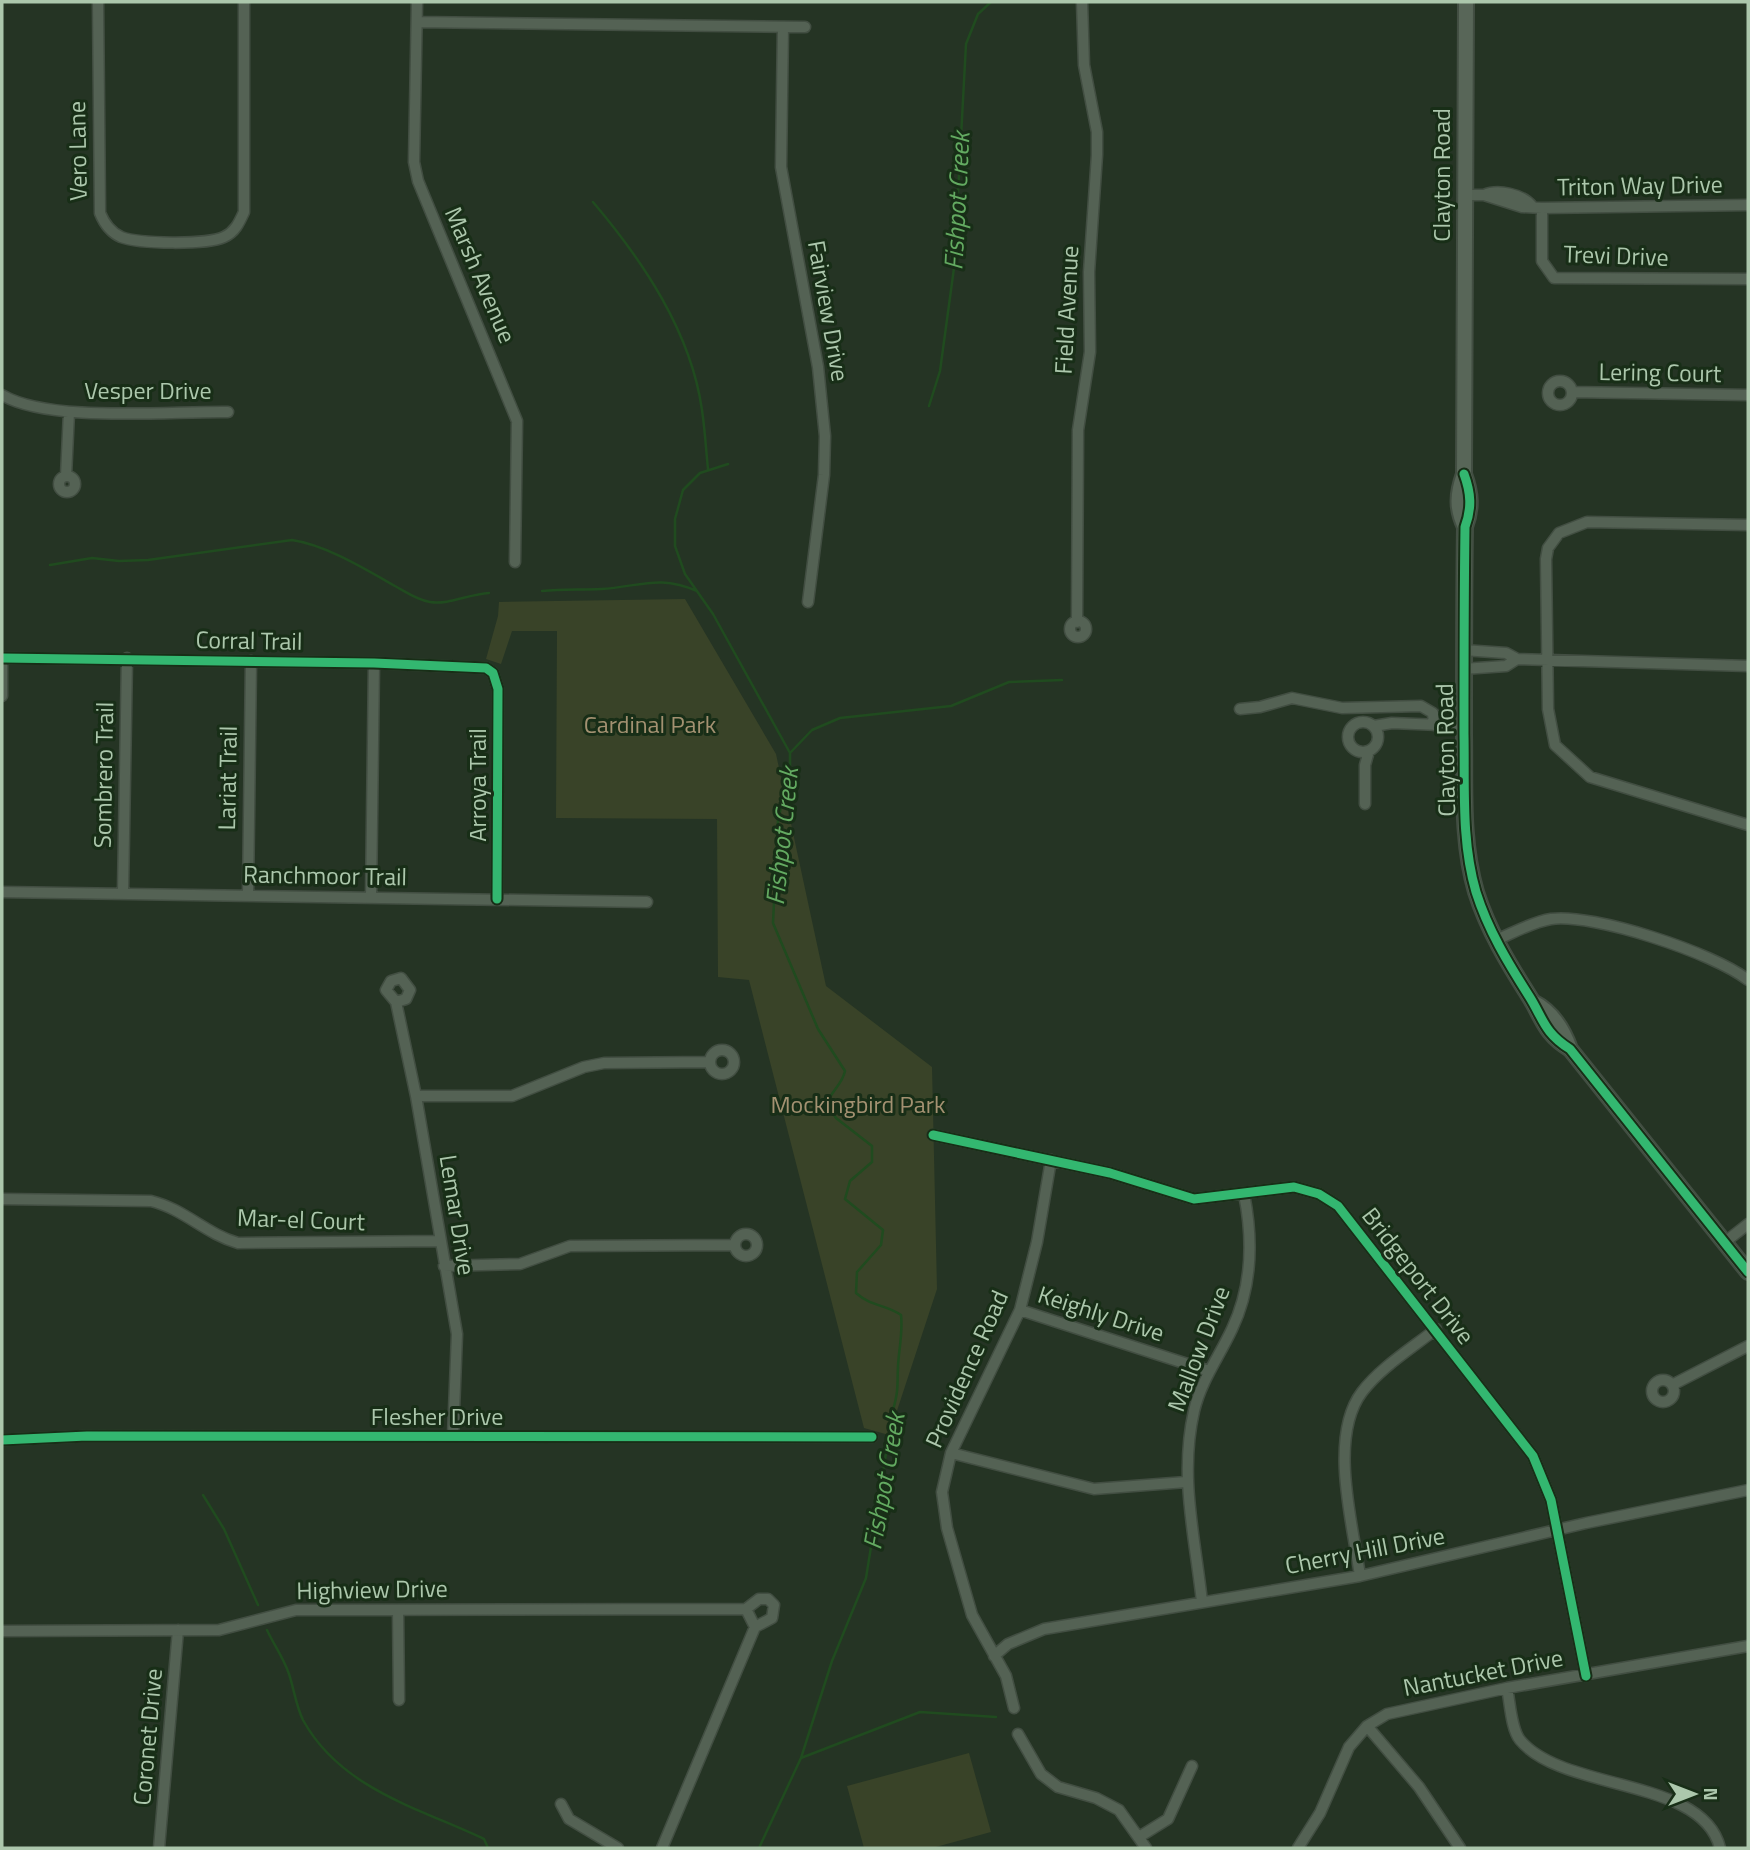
<svg xmlns="http://www.w3.org/2000/svg" width="1750" height="1850" font-family="'Titillium Web',sans-serif">
<style>
.green{fill:#394328}
.lines{fill:none;stroke-linecap:round;stroke-linejoin:round}
.stream{stroke:#204b1f;stroke-width:2.5}
.street-casing{stroke:#424e42;stroke-width:13}
.secondary-casing{stroke:#424e42;stroke-width:18}
.street{stroke:#546254;stroke-width:10}
.secondary{stroke:#586658;stroke-width:14}
.cycleway-casing{stroke:#182e17;stroke-width:13}
.cycleway{stroke:#33b770;stroke-width:9}
.labels{text-anchor:middle;stroke-width:6;stroke-linejoin:round;paint-order:stroke}
.street-label{font-size:24px;fill:#acc7ac;stroke:#182e17}
.park-label{font-size:24px;fill:#a39171;stroke:#182e17}
.water-label{font-size:26px;font-style:italic;fill:#63aa61;stroke:#182e17}
</style>
<rect width="100%" height="100%" fill="#253424"/>
<path class="green" d="M 685,599 L 776,754 L 826,986 L 932,1067 L 937,1289 L 889,1435 L 864,1428 L 749,980 L 718,977 L 717,819 L 556,818 L 557,631 L 512,631 L 501,664 L 486,659 L 498,616 L 499,602 Z
M 969,1753 L 991,1832 L 932,1848 L 864,1848 L 847,1786 Z"/>
<g class="lines">
<path class="stream" d="M 593,202 C 643,261 691,332 702,410 C 705,430 706,450 708,469
M 929,406 L 940,371 L 954,268 L 966,44 L 978,14 L 991,2
M 728,464 L 700,473 L 683,490 L 675,519 L 675,546 L 685,574 L 713,614 L 790,753 L 790,770 L 778,820 L 773,923 L 818,1029 L 845,1071 C 842,1085 831,1091 827,1104 L 836,1118 L 872,1146 L 872,1162 L 850,1181 L 845,1199 L 883,1230 L 881,1245 L 857,1272 L 856,1293 C 872,1307 885,1304 901,1315 C 903,1333 899,1348 898,1366 C 897,1385 899,1389 893,1410 L 866,1578 L 832,1661 L 801,1758 L 759,1848
M 50,565 L 92,558 L 119,561 L 148,560 L 292,540 C 326,545 365,569 395,586 C 406,592 417,600 430,602 C 449,605 469,594 489,593
M 542,591 C 562,589 581,590 601,589 C 639,587 659,574 697,591
M 790,753 L 812,730 L 840,718 L 951,706 L 1009,682 L 1062,680
M 203,1495 L 224,1529 L 258,1605
M 267,1630 C 274,1645 284,1659 289,1674 C 294,1689 296,1706 303,1720 C 341,1789 419,1808 484,1839 L 488,1848
M 801,1758 L 920,1712 L 996,1717"/>
<g class="street-casing">
<path id="street" d="M 98,2 L 100,213 C 104,223 110,232 121,237 C 139,244 206,245 224,237 C 235,232 239,223 244,212 L 244,2
M 417,2 L 414,162 L 418,181 L 517,421 L 515,562
M 417,22 L 805,27
M 783,27 L 781,167 L 818,367 L 825,436 L 824,475 L 808,602
M 1465,195 L 1484,195 L 1522,207 L 1542,208 L 1748,205
M 1484,195 C 1498,189 1522,194 1532,206
M 1542,208 L 1542,261 L 1554,278 L 1748,279
M1548 393a12 12 0 1 1 24 0a12 12 0 1 1-24 0Z
M 1572,392 L 1748,395
M 2,395 C 50,423 169,411 228,412
M 66,476 L 69,412
M59 484a8 8 0 1 1 16 0a8 8 0 1 1-16 0Z
M 1748,525 L 1587,522 L 1559,533 L 1548,548 L 1546,559 L 1548,709 L 1555,745 L 1590,777 L 1748,825
M1070 629a8 8 0 1 1 16 0a8 8 0 1 1-16 0Z
M 1077,622 L 1078,430 L 1090,352 L 1089,272 L 1097,155 L 1097,132 L 1084,65 L 1082,2
M 1463,650 L 1506,653 L 1517,659 L 1748,666
M 2,658 L 374,663 L 486,668 L 493,673 L 498,689 L 497,899
M 1463,669 L 1506,666 L 1517,659
M 2,696 L 2,658
M 1240,709 L 1260,707 L 1292,698 L 1342,708 L 1421,706 L 1433,713 L 1434,725
M1348 737a15 15 0 1 1 30 0a15 15 0 1 1-30 0Z
M 1374,726 L 1392,723 L 1464,726
M 1365,804 L 1365,765 L 1369,751
M 2,892 L 647,902
M 123,892 L 127,658
M 248,895 L 251,661
M 371,898 L 374,663
M 1496,940 C 1513,933 1532,922 1551,919 C 1593,913 1714,953 1748,980
M 396,1002 L 406,999 L 410,990 L 401,978 L 391,981 L 386,990 L 396,1002 L 416,1096 L 457,1334 L 453,1436
M710 1062a12 12 0 1 1 24 0a12 12 0 1 1-24 0Z
M 416,1096 L 512,1096 L 584,1067 L 604,1063 L 710,1062
M 933,1135 L 1110,1173 L 1194,1199 L 1294,1187 L 1319,1194 L 1338,1206 L 1533,1456 L 1551,1500 L 1586,1676
M 2,1199 L 151,1201 C 184,1209 206,1234 238,1243 L 440,1241
M735 1245a11 11 0 1 1 22 0a11 11 0 1 1-22 0Z
M 1725,1242 L 1748,1224
M 444,1266 L 520,1264 L 570,1246 L 735,1245
M 1020,1310 L 1209,1371
M1652 1391a11 11 0 1 1 22 0a11 11 0 1 1-22 0Z
M 1672,1385 L 1748,1346
M 2,1440 L 87,1436 L 872,1437
M 951,1453 L 1094,1489 L 1186,1482
M 1360,1576 C 1353,1525 1328,1437 1362,1392 C 1380,1368 1412,1348 1436,1329
M 1202,1602 C 1195,1537 1179,1476 1194,1411 C 1201,1381 1219,1357 1232,1329 C 1252,1287 1253,1239 1244,1194
M 398,1610 L 399,1700
M 2,1631 L 219,1630 L 296,1610 L 746,1609 L 759,1599 L 768,1599 L 774,1605 L 772,1618 L 755,1627
M 994,1656 L 1008,1644 L 1044,1629 L 1360,1576 L 1586,1523 L 1748,1490
M 1507,1688 C 1510,1702 1511,1729 1520,1740 C 1563,1792 1703,1777 1720,1848
M 1014,1708 L 1006,1676 L 972,1615 L 947,1528 L 942,1492 L 951,1453 L 1020,1310 L 1037,1242 L 1051,1160
M 1367,1726 L 1419,1787 L 1460,1848
M 1018,1734 L 1041,1774 L 1058,1787 L 1096,1798 L 1119,1810 L 1146,1848
M 561,1804 L 569,1819 L 618,1848
M 1139,1837 L 1168,1819 L 1192,1766
M 159,1848 L 178,1630
M 662,1848 L 755,1627 L 746,1609
M 1298,1848 L 1320,1813 L 1349,1747 L 1367,1726 L 1387,1714 L 1507,1688 L 1748,1646"/>
</g>
<g class="secondary-casing">
<path id="secondary" d="M 1464,474 C 1471,493 1472,508 1465,527 C 1464,596 1464,665 1464,734 C 1465,786 1461,841 1476,892 C 1488,930 1508,963 1529,996 C 1543,1018 1544,1033 1570,1049 L 1748,1272
M 1465,527 C 1456,508 1457,494 1464,474 L 1466,2
M 1533,1002 C 1551,1011 1563,1029 1570,1049"/>
</g>
<use href="#street" class="street"/>
<use href="#secondary" class="secondary"/>
<g class="cycleway-casing">
<path id="cycleway" d="M 1464,474 C 1471,493 1472,508 1465,527 C 1464,596 1464,665 1464,734 C 1465,786 1461,841 1476,892 C 1488,930 1508,963 1529,996 C 1543,1018 1544,1033 1570,1049 L 1748,1272
M 2,658 L 374,663 L 486,668 L 493,673 L 498,689 L 497,899
M 933,1135 L 1110,1173 L 1194,1199 L 1294,1187 L 1319,1194 L 1338,1206 L 1533,1456 L 1551,1500 L 1586,1676
M 2,1440 L 87,1436 L 872,1437"/>
</g>
<use href="#cycleway" class="cycleway"/>
</g>
<g class="labels">
<g class="street-label">
<text transform="translate(78 151) rotate(-91)" y="8">Vero Lane</text>
<text transform="translate(1442 175) rotate(-90)" y="8">Clayton Road</text>
<text transform="translate(1640 186) rotate(-1)" y="8">Triton Way Drive</text>
<text transform="translate(1616 256) rotate(2)" y="8">Trevi Drive</text>
<text transform="translate(480 275) rotate(67)" y="8">Marsh Avenue</text>
<text transform="translate(1067 310) rotate(-87)" y="8">Field Avenue</text>
<text transform="translate(828 311) rotate(80)" y="8">Fairview Drive</text>
<text transform="translate(1660 373) rotate(1)" y="8">Lering Court</text>
<text x="148" y="399">Vesper Drive</text>
<text transform="translate(249 641) rotate(1)" y="8">Corral Trail</text>
<text transform="translate(1446 750) rotate(-91)" y="8">Clayton Road</text>
<text transform="translate(104 775) rotate(-89)" y="8">Sombrero Trail</text>
<text transform="translate(228 778) rotate(-89)" y="8">Lariat Trail</text>
<text transform="translate(478 785) rotate(-90)" y="8">Arroya Trail</text>
<text transform="translate(325 876) rotate(1)" y="8">Ranchmoor Trail</text>
<text transform="translate(457 1215) rotate(81)" y="8">Lemar Drive</text>
<text transform="translate(301 1220) rotate(2)" y="8">Mar-el Court</text>
<text transform="translate(1418 1276) rotate(52)" y="8">Bridgeport Drive</text>
<text transform="translate(1101 1314) rotate(18)" y="8">Keighly Drive</text>
<text transform="translate(1199 1349) rotate(-69)" y="8">Mallow Drive</text>
<text transform="translate(967 1369) rotate(-66)" y="8">Providence Road</text>
<text x="437" y="1425">Flesher Drive</text>
<text transform="translate(1365 1551) rotate(-11)" y="8">Cherry Hill Drive</text>
<text transform="translate(372 1590) rotate(-1)" y="8">Highview Drive</text>
<text transform="translate(1483 1673) rotate(-11)" y="8">Nantucket Drive</text>
<text transform="translate(148 1737) rotate(-85)" y="8">Coronet Drive</text>
</g>
<g class="park-label">
<text x="650" y="733">Cardinal Park</text>
<text x="858" y="1113">Mockingbird Park</text>
</g>
<g class="water-label">
<text transform="translate(957 201) rotate(-87)" y="9">Fishpot Creek</text>
<text transform="translate(782 836) rotate(-84)" y="9">Fishpot Creek</text>
<text transform="translate(884 1481) rotate(-80)" y="9">Fishpot Creek</text>
</g>
</g>
<rect width="1750" height="1850" fill="none" stroke="#acc7ac" stroke-width="7"/>
<g transform="translate(1694 1794) rotate(90)" stroke="#182e17" stroke-width="5" paint-order="stroke">
<path d="M0-5L12 26L0 18L-12 26Z" fill="#acc7ac"/>
<text y="-10" font-size="19" font-weight="bold" text-anchor="middle" fill="#acc7ac">N</text>
</g>
</svg>
